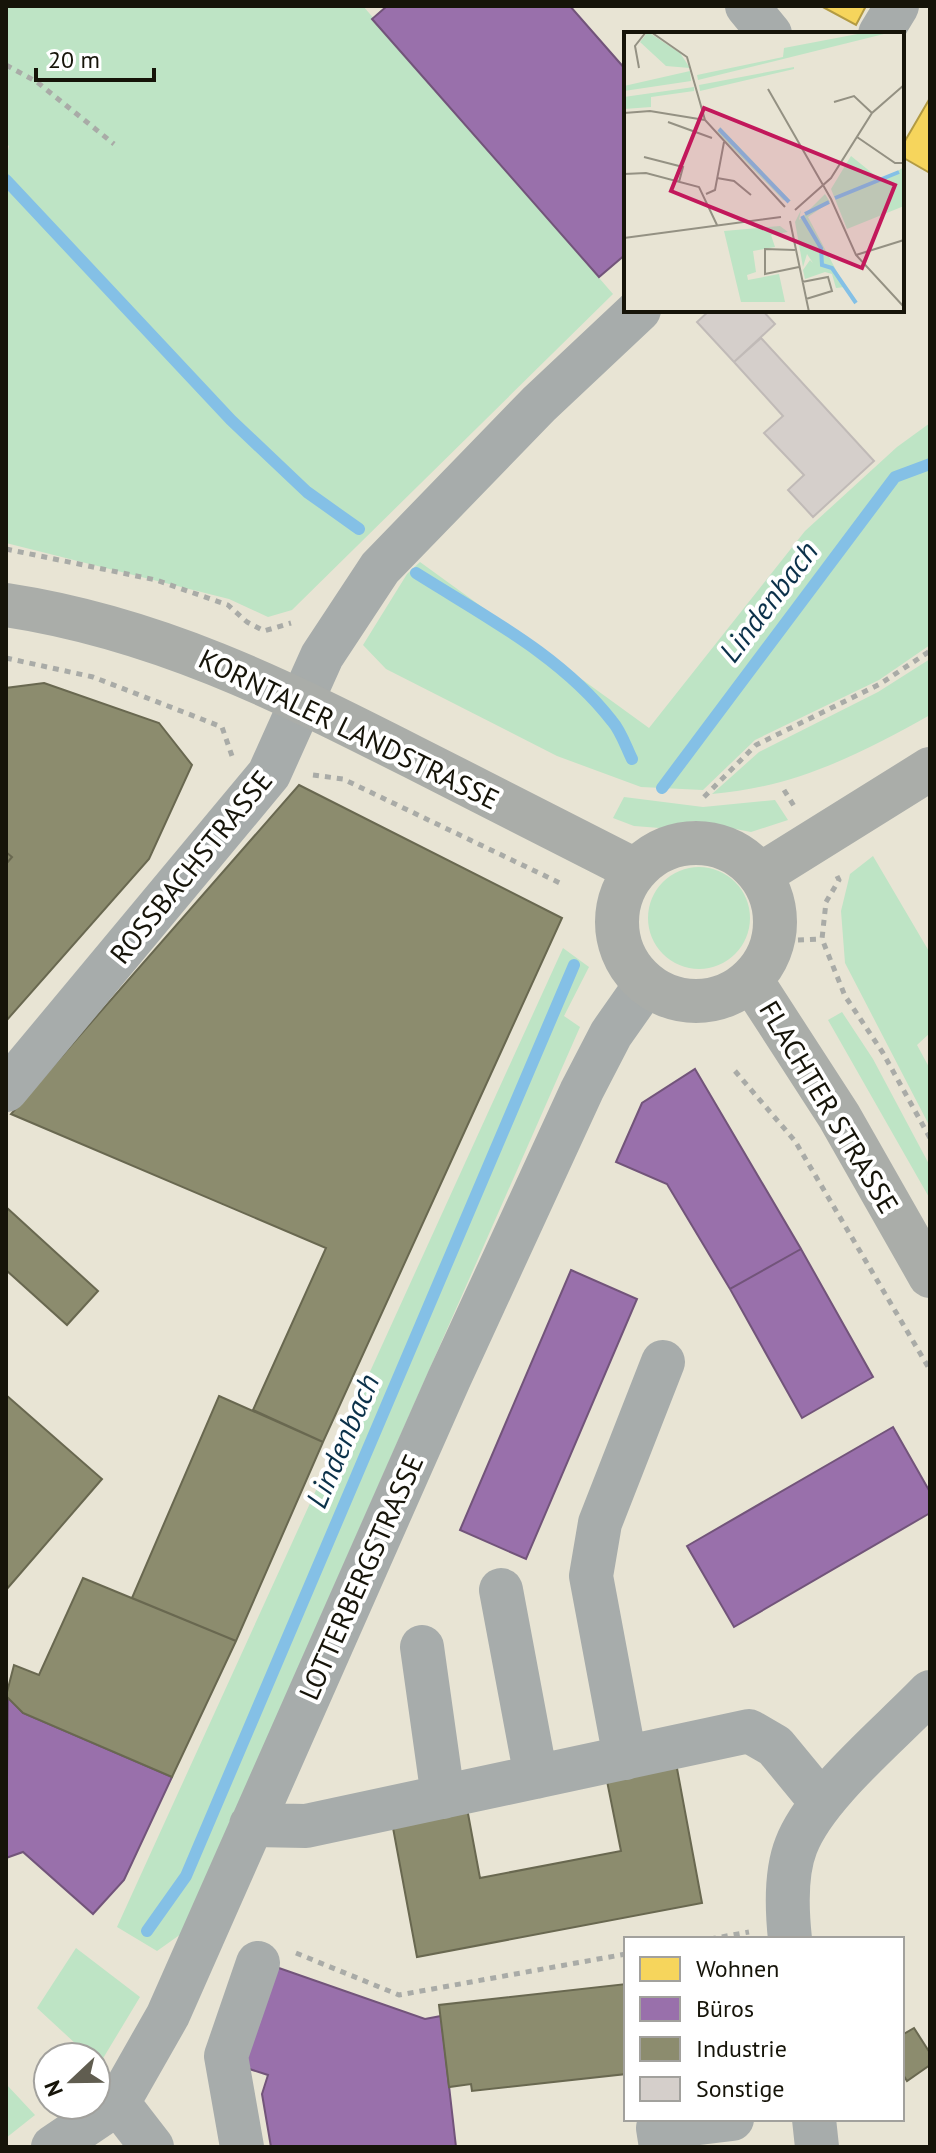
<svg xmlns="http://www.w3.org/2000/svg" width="936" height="2153" font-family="'PT Sans',sans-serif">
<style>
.green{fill:#bee4c5}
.homes{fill:#f6d55c;stroke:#b39b43;stroke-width:2}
.offices{fill:#9970ab;stroke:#72547a;stroke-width:2}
.industry{fill:#8c8c6e;stroke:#696850;stroke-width:2}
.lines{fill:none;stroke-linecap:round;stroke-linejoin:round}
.stream{stroke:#84c0e6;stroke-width:12}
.building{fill:#d5cfcb;stroke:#c0bab7;stroke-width:2}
.path{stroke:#a9aba7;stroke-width:5;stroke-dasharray:6 6;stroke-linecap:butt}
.minor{stroke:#a7acab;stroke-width:44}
.major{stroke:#aaada9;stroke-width:44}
.labels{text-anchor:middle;stroke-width:8;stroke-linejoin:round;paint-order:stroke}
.street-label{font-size:28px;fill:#161409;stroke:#fff}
.water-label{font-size:30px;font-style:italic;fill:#0b314a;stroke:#fff}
.inset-river{fill:none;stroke:#84c0e6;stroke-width:4}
.inset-road{fill:none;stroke:#949183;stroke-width:2}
.view{fill:#c2185b;fill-opacity:0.15;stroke:#c2185b;stroke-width:4}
.inset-edge{fill:none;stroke:#161409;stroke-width:4}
</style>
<rect width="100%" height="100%" fill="#e8e4d4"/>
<path class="green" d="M 6,6 L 363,6 L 613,294 L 292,610 L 268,617 L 229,599 L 6,543 L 6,160 L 9,146 L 6,144 Z
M 930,423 L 930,645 L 879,680 L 755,740 L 703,790 L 641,787 L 557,756 L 386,669 L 363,645 L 407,574 L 420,562 L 649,728 L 805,531 L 897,447 Z
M 930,659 L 930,715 C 858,755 796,787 712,794 L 759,752 L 878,692 Z
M 624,797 L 703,807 L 775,800 L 788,820 L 751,832 L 694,821 L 660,828 L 634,826 L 613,818 Z
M 873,856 L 930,953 L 930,1033 L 917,1045 L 930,1069 L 930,1127 L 845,963 L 841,911 L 850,874 Z
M648 918a51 51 0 1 1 102 0a51 51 0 1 1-102 0Z
M 563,948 L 589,967 L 564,1016 L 580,1027 L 181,1934 L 157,1951 L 117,1927 Z
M 842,1012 L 873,1059 L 930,1166 L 930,1199 L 828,1020 Z
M 76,1948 L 140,1997 L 99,2065 L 96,2057 L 90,2057 L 37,2008 Z
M 6,2084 L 35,2115 L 6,2138 Z"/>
<path class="homes" d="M 821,6 L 866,6 L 856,25 Z
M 930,98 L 930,173 L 902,157 L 902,146 Z"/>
<path class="offices" d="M 387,6 L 570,6 L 626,70 L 626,254 L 599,277 L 372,19 Z
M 695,1069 L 801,1249 L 730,1289 L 667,1184 L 616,1162 L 642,1103 Z
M 801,1249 L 873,1377 L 802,1418 L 730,1289 Z
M 571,1270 L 637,1299 L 526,1559 L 460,1530 Z
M 893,1427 L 930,1492 L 930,1513 L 734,1627 L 687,1546 Z
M 8,1697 L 23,1713 L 172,1777 L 124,1880 L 93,1914 L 23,1852 L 6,1858 Z
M 276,1967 L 425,2019 L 441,2016 L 456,2147 L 271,2147 L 262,2094 L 268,2075 L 243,2067 Z"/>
<path class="industry" d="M 44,683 L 159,723 L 192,765 L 149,859 L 6,1021 L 6,864 L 12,857 L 6,852 L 6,688 Z
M 44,683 L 159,723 L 192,765 L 149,859 L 6,1021 L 6,688 Z
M 299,785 L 562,918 L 323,1442 L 253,1410 L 326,1248 L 11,1114 Z
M 6,1207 L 98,1291 L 67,1325 L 6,1270 Z
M 6,1395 L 102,1479 L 6,1590 Z
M 219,1396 L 323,1442 L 236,1641 L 132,1598 Z
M 83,1578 L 236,1641 L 172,1777 L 23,1713 L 6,1696 L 14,1665 L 39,1675 Z
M 676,1763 L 702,1903 L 417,1957 L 391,1817 L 466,1803 L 480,1878 L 621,1851 L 606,1776 Z
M 626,1984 L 626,2074 L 472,2091 L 471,2084 L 449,2087 L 439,2005 Z
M 914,2028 L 930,2053 L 930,2065 L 907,2081 L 902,2073 L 902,2035 Z"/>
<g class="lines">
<path class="stream" d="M 6,180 L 231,420 L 307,492 L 359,529
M 416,573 C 484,616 562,656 612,721 C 621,731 626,747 632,759
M 662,788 L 895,477 L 930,464
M 147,1931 L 186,1876 L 574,965"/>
</g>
<path class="building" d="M 710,310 L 762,310 L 775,324 L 734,362 L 697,322 Z
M 761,338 L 874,461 L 813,517 L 788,490 L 804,475 L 764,433 L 783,416 L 734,362 Z"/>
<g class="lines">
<path class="path" d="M 6,65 L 37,82 L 114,144
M 6,549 L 156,580 L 228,605 L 247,622 L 264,631 L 291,623
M 6,658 L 93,677 L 222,727 L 232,756
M 313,775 L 343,779 L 562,884
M 784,790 L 794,806
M 704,797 L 756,745 L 880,684 L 930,651
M 837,876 L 839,880 L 826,902 L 822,939 L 845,996 L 883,1053 L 930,1138
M 774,941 L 822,939
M 735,1071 L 795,1141 L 930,1370
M 710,1939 L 749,1932
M 296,1953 L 399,1995 L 626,1954"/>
<path class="minor" d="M 747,6 L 770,34
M 880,34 L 897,6
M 6,1090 L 269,774 L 322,656 L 380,568 L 539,404 L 639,310
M 501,1590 L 536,1777
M 422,1647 L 443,1797
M 625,1758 L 591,1576 L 600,1523 L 663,1362
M 251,1825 L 306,1826 L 749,1731 L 775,1746 L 822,1803
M 790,1939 C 787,1911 785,1874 796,1846 C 815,1795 891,1733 930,1692
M 118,2103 L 152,2147
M 814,2119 L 817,2147
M 53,2147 L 118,2103 L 168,2015 L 449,1379 L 582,1090 L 611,1034 L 646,984
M 242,2147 L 226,2056 L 258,1963
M 661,2147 L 658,2128 L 732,2119"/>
<path class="major" d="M 6,605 C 157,628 279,689 413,757 C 487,795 561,833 635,870
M617 922a79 79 0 1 1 158 0a79 79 0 1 1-158 0Z
M 760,875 L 930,769
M 751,980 L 839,1116 L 930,1276"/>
</g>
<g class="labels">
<g class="street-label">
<text transform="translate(349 729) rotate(26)" y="10">KORNTALER LANDSTRASSE</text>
<text transform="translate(191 867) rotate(-51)" y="10">ROSSBACHSTRASSE</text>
<text transform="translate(829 1107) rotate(59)" y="10">FLACHTER STRASSE</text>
<text transform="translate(361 1577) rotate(-66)" y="10">LOTTERBERGSTRASSE</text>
</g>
<g class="water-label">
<text transform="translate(769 602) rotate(-53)" y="10">Lindenbach</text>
<text transform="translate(343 1441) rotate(-67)" y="10">Lindenbach</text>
</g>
</g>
<g transform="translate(624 32)">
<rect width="280" height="280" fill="#e8e4d4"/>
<path d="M 24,0 L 56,21 L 66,36 L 42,34 L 16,10 ZM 244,0 L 268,0 L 74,48 L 73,43 L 159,25 L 160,16 ZM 170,35 L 170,37 L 76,59 L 75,53 ZM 66,39 L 67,49 L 0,59 L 0,54 ZM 70,55 L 70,59 L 27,65 L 27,75 L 0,77 L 0,65 ZM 96,95 L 167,169 L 159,168 L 93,100 ZM 227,124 L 258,149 L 280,135 L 280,174 L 223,197 L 207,157 ZM 201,162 L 206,170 L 184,185 L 221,255 L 212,256 L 208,242 L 201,240 L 181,247 L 179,238 L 186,228 L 189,231 L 183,222 L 179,235 L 171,190 L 177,178 L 175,188 ZM 156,194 L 164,200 L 147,203 L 151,215 L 129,219 L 132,240 L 123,243 L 124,248 L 155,242 L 161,270 L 117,270 L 100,199 Z" fill="#bee4c5"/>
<path class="inset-river" d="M 95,97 L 165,170M 211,166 L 275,140M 181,182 L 205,170M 178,184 L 197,216 L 198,233 L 208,236 L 232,271"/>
<path class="inset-road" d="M 27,0 L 63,25 L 81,88 L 161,175M 15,36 L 11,14 L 22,0M 144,57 L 207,167 L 232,223 L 280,275M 210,70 L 230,64 L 248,81M 0,81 L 26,79 L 81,88M 44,90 L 88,106M 233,105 L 271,131 L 280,131M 20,125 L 59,135 L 55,150M 0,142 L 22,141 L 75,155 L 93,193M 93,146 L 110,149 L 127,163M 82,162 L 91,158 L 100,110M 171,178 L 207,146 L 248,81 L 280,53M 166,189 L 185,280M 0,206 L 157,185M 171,218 L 141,217 L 141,242 L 175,235M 232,223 L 280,208M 178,250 L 204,245 L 208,259 L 182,267"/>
<path class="view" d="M 80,76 L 271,153 L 238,236 L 47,159 Z"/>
<rect width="280" height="280" class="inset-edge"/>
</g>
<rect width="936" height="2153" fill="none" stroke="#161409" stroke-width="16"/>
<rect x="624" y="1937" width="280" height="184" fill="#ffffff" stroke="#a2a19d" stroke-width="2"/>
<rect x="640" y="1957" width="40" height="24" fill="#f6d55c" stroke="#a2a19d" stroke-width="2"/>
<text x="696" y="1977" font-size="24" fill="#161409">Wohnen</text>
<rect x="640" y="1997" width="40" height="24" fill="#9970ab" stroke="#a2a19d" stroke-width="2"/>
<text x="696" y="2017" font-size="24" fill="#161409">Büros</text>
<rect x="640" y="2037" width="40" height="24" fill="#8c8c6e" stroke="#a2a19d" stroke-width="2"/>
<text x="696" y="2057" font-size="24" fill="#161409">Industrie</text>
<rect x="640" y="2077" width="40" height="24" fill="#d5cfcb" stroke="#a2a19d" stroke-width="2"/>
<text x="696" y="2097" font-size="24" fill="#161409">Sonstige</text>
<g transform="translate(72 2081) rotate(248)"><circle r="38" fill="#ffffff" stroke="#a2a19d" stroke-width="2"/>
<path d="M0-6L14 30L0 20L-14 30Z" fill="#605d50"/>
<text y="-12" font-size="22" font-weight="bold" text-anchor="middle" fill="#161409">N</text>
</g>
<path d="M36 68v12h118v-12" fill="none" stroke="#161409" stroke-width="4"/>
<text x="48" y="68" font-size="24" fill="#161409" stroke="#ffffff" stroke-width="6" paint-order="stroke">20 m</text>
</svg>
